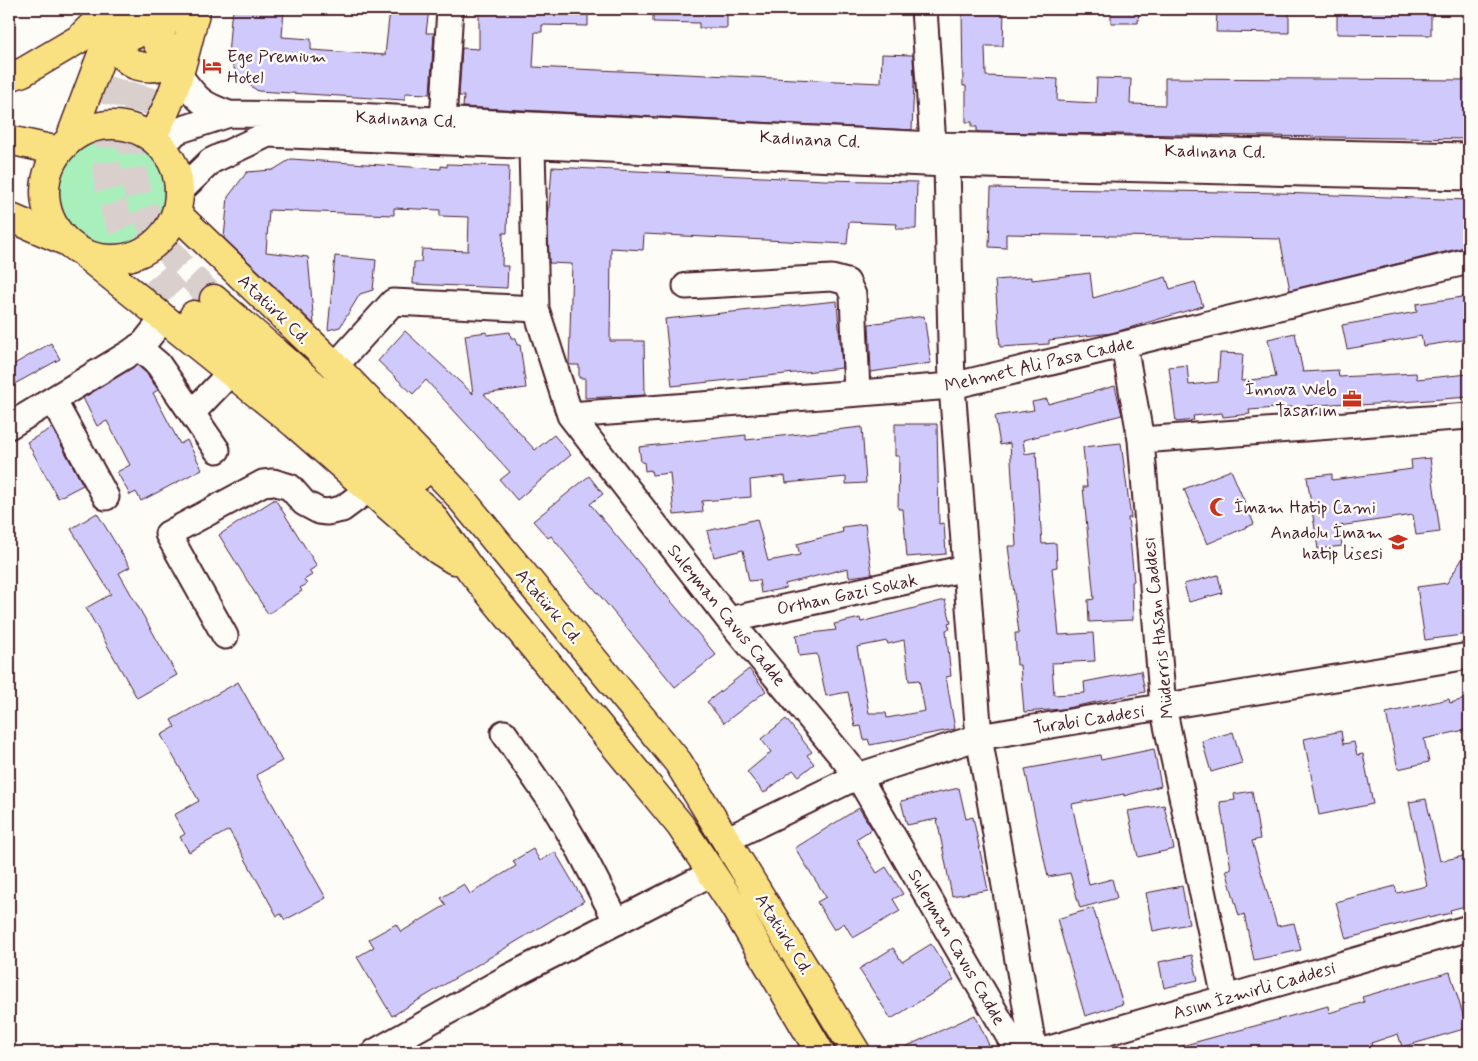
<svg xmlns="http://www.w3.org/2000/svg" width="1478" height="1061" font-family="Mynerve,sans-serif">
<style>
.green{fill:#a9efbc;stroke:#7a8774}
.building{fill:#d0cafc;stroke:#4a1f2b;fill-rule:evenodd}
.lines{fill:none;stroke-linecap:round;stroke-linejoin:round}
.major-tunnel{stroke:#d9d0ce;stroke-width:28;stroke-dasharray:28 14;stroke-linecap:butt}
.minor-casing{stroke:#4a1f2b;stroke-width:29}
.major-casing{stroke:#4a1f2b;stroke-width:31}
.minor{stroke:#fdfcf7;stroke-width:25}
.major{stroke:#f9e181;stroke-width:28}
.labels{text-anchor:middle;stroke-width:5;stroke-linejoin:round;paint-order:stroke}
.poi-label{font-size:18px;fill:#4a1f2b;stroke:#fdfcf7;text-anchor:start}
.street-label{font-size:18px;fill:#4a1f2b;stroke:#fdfcf7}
</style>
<rect width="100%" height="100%" fill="#fdfcf7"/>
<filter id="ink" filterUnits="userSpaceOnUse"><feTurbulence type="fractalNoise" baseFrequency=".02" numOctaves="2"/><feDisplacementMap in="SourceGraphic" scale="10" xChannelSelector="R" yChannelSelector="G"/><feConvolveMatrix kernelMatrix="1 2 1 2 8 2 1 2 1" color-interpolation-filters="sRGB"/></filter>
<g filter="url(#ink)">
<path class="green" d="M58 194a55 55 0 1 1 110 0a55 55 0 1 1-110 0Z"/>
<path class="building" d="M 234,9 L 284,9 L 282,37 L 311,39 L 311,50 L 385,55 L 390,9 L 429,9 L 426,33 L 434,33 L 430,94 L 405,93 L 405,100 L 258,91 L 239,78 L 228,56 L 231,18 Z
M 479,9 L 588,9 L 588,26 L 542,25 L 542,32 L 535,32 L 533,67 L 881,83 L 882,54 L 913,55 L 914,83 L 912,130 L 463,107 L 464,96 L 459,96 L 462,48 L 479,49 Z
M 653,9 L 727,9 L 727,28 L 699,28 L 699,23 L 653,22 Z
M 962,9 L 1004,9 L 1003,46 L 985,46 L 986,76 L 1058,79 L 1057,101 L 1096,103 L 1097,78 L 1131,79 L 1130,104 L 1165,105 L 1165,78 L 1469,80 L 1469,139 L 977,132 L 977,127 L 972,127 L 972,122 L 966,122 L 966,86 L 963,86 Z
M 1111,9 L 1139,9 L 1138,23 L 1111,23 Z
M 1217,9 L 1289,9 L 1289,33 L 1216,32 Z
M 1337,9 L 1431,9 L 1431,35 L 1337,34 Z
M 291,159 L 441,169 L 441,166 L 447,167 L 447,164 L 509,166 L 507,233 L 503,233 L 502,266 L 508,266 L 507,288 L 413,284 L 414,262 L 421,262 L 422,249 L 468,251 L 469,217 L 440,216 L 440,210 L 394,208 L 394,215 L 269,210 L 266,252 L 308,257 L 314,324 L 224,238 L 228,197 L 247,172 L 273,170 Z
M 552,167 L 824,180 L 917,182 L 916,229 L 896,229 L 897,224 L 849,222 L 847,244 L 644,234 L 643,250 L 611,248 L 610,341 L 644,341 L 645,395 L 585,398 L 585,378 L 579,378 L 579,365 L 569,365 L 572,264 L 549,263 L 548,221 Z
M 991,188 L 1281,193 L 1469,200 L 1469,246 L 1290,290 L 1280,239 L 1006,234 L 1006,248 L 989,247 Z
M 335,256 L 376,260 L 373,290 L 360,294 L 340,327 L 328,330 Z
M 1090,273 L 1093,298 L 1166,277 L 1170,289 L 1195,282 L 1203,306 L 1112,333 L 1049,340 L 1049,344 L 1000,347 L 995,280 L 1032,277 L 1032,280 Z
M 1469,296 L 1469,339 L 1423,346 L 1421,336 L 1347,349 L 1342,325 L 1417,312 L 1416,304 Z
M 837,301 L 842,368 L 672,386 L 665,319 Z
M 924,316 L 931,363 L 871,372 L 869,324 Z
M 405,331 L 473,394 L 465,335 L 487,332 L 487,335 L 510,332 L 511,338 L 516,338 L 517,345 L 520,345 L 526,388 L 484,394 L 535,450 L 554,435 L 571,455 L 517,500 L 500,480 L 510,472 L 426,380 L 413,394 L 378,361 Z
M 1295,333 L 1303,372 L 1338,370 L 1339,377 L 1416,373 L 1417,379 L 1469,374 L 1469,397 L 1347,406 L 1347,403 L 1249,410 L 1250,414 L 1223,417 L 1222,413 L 1193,416 L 1194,420 L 1176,422 L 1169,367 L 1187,365 L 1189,385 L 1218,382 L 1220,353 L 1243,354 L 1241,381 L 1276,377 L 1268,339 Z
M 51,343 L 60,359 L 9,387 L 9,367 Z
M 137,365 L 147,374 L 158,390 L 153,393 L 180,444 L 187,440 L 202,469 L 141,501 L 136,492 L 130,495 L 117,472 L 130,465 L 107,421 L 97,426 L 83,398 Z
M 1115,386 L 1122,415 L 1023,440 L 1025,454 L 1036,452 L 1042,544 L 1056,543 L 1057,567 L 1052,568 L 1059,635 L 1093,633 L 1095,661 L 1052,663 L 1054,695 L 1085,693 L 1084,682 L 1141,671 L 1145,692 L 1062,709 L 1024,712 L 1020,665 L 1017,665 L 1015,633 L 1019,633 L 1008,546 L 1016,546 L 1010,443 L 1000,445 L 995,416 L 1034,410 L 1032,402 L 1047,399 L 1048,404 Z
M 895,424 L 937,424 L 939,524 L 944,523 L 946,554 L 907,557 L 903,509 L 898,509 L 899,456 L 895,456 Z
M 862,427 L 866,483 L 846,484 L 846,477 L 786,483 L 785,476 L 750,480 L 751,497 L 702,501 L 703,512 L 674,515 L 670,473 L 652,475 L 651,470 L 645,471 L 644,462 L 641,462 L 639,447 L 746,435 L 746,440 Z
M 52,428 L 83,485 L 58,498 L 27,442 Z
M 1121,443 L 1131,518 L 1128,518 L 1134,581 L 1132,582 L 1133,620 L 1089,622 L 1088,600 L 1094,599 L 1083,487 L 1087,487 L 1083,447 Z
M 1430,458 L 1440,532 L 1416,535 L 1413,515 L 1339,526 L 1342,546 L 1318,549 L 1307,477 L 1332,474 L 1332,480 L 1412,469 L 1411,460 Z
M 1231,470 L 1254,524 L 1207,544 L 1184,489 Z
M 589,476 L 603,494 L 590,504 L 716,655 L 675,687 L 551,536 L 548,538 L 533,521 Z
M 275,499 L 317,566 L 309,571 L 312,575 L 304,580 L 307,584 L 300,588 L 302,591 L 268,614 L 219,535 Z
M 97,513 L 130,567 L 119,573 L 177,675 L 137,698 L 86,608 L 111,594 L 71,529 Z
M 757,519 L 768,561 L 800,555 L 797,544 L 843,532 L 842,527 L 865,524 L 872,574 L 849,577 L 848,568 L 785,584 L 786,588 L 761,593 L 759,580 L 749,581 L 743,550 L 714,557 L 707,531 Z
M 1469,548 L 1469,634 L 1425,640 L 1417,587 L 1447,583 Z
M 1218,575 L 1222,593 L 1189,602 L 1184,584 Z
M 945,600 L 951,622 L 948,623 L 950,629 L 946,630 L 951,676 L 946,677 L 955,729 L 870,745 L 868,739 L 864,740 L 861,726 L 855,727 L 848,692 L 826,696 L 817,654 L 799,656 L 796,635 L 836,630 L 834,624 L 860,618 L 861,622 ZM 904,640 L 909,681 L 919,680 L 925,711 L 887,718 L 886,713 L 869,713 L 857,647 L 887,641 L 888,644 Z
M 749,669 L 766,691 L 724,723 L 707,702 Z
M 238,682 L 282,761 L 256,775 L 326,898 L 285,920 L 281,914 L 277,916 L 229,830 L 189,852 L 180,837 L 185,834 L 174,815 L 199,801 L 161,735 L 175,727 L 171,720 Z
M 1469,698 L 1469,729 L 1424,739 L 1429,762 L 1398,769 L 1386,713 L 1449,699 L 1450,703 Z
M 786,719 L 812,752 L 807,755 L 814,764 L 799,776 L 793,770 L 764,793 L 747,772 L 771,752 L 761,739 Z
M 1341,731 L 1343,744 L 1354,742 L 1357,755 L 1363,754 L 1373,804 L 1319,815 L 1304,739 Z
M 1233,732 L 1242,763 L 1211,772 L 1202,741 Z
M 1154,749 L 1161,786 L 1124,796 L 1124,794 L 1072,804 L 1089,885 L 1112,879 L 1117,898 L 1080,908 L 1070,873 L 1048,877 L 1025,769 L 1100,755 L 1101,760 Z
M 959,788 L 966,819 L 973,817 L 988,890 L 952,896 L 937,819 L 907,825 L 901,801 Z
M 1252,791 L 1260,839 L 1252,841 L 1277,926 L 1294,923 L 1301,950 L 1254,960 L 1244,914 L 1239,916 L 1226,870 L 1231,869 L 1220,802 L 1235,800 L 1234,794 Z
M 1426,799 L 1440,861 L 1469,855 L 1469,905 L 1450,910 L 1451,913 L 1429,918 L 1428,916 L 1346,939 L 1336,902 L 1395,886 L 1397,893 L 1427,886 L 1409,802 Z
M 1164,805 L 1174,849 L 1138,857 L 1128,811 Z
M 859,808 L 872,829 L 856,839 L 877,873 L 886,867 L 903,894 L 893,899 L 900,911 L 853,938 L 844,923 L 834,930 L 817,902 L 826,897 L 795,848 Z
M 533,849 L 540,861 L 555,852 L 584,901 L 392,1016 L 357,957 L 374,947 L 369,939 L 396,924 L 401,932 L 446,905 L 441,898 L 464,884 L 470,894 L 516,866 L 513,861 Z
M 1182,886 L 1189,924 L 1153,931 L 1146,893 Z
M 1093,908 L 1123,1004 L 1085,1016 L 1057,919 Z
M 931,944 L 954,980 L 891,1019 L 859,969 L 893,948 L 902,962 Z
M 1192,955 L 1198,980 L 1164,988 L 1159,962 Z
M 1450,972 L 1467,1028 L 1430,1039 L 1402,1047 L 1398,1034 L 1371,1043 L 1373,1049 L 1364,1052 L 1174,1052 L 1174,1048 L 1328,1006 L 1329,1013 L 1364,1002 L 1362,997 Z
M 975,1015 L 989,1045 L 973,1052 L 894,1052 Z"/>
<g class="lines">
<path class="major-tunnel" d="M 133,39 C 113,106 90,168 125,234 C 129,242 136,248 142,255 C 158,276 176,296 194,315
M 156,45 C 146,79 132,118 132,153 C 132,215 171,259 214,299"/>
<g class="minor-casing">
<path id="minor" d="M 924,9 L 933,145
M 179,75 C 197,99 200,104 229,114
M 443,121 L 450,9
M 161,147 L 177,131 L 229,114 L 354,116 L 933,145 L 1469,156
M 532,148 L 536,309 L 570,415 L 729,620 L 858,776 L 1018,1052
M 947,164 L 952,386 L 979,737 L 1034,1052
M 179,192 L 211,161 L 268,134 L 947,164 L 1469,177
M 686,286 L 832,278 L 847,282 L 853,295 L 857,393
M 1124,345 L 1141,440 L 1163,707 L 1225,998
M 138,347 L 158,364 L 217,450
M 335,366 L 393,302 L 536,309
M 53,400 L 106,497
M 192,413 L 231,372
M 570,415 L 952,386 L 1469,261
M 9,426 L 130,353 L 144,343 L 163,319
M 1141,440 L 1469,416
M 729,620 L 966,568
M 225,636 L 168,534 L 263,483 L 273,482 L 290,487 L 304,503 L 319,511 L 327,512 L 342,509 L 369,489
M 504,733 L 551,801 L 581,852 L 617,922
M 726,840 L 858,776 L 979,737 L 1469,656
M 375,1052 L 511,976 L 712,873
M 1039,1052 L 1469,928"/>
</g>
<g class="major-casing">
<path id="major" d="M 112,29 L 113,48 C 120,53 128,62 135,65 C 161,73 175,61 188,41
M 134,35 L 144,9
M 157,43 L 169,9
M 9,77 L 23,72 L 79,39 L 109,9
M45 192a67 67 0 1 1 134 0a67 67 0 1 1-134 0Z
M 151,137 C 176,98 185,53 196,9
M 70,139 L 119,9
M 9,140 L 59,151
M 176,213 L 335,366 L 454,490 L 678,762 L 856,1052
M 9,217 L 65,241
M 84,254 L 295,424 L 438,550 L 454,560
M 214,299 L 419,476
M 194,315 L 365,456 L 430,513 L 472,572 L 680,825 L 735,908 L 820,1052"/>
</g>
<use href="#minor" class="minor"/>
<use href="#major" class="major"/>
</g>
</g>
<defs>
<g id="hotel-bare" transform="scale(1.5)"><path d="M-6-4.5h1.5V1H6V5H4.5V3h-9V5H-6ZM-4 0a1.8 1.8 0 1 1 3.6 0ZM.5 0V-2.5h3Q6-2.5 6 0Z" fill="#c8321e" stroke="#fdfcf7" stroke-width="2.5" paint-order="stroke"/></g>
<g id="office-bare" transform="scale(1.5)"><path d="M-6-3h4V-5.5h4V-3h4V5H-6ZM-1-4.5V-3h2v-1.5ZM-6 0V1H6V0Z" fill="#c8321e" stroke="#fdfcf7" stroke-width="2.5" paint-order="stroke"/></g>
<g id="mosque-bare" transform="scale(1.5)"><path d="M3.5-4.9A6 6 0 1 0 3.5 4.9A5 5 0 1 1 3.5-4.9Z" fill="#c8321e" stroke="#fdfcf7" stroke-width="2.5" paint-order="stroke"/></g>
<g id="school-bare" transform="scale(1.5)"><path d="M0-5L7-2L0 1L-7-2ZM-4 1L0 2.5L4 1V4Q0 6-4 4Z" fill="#c8321e" stroke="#fdfcf7" stroke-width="2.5" paint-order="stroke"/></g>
</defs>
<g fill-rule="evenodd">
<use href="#hotel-bare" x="212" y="66"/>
<use href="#office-bare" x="1352" y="399"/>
<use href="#mosque-bare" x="1219" y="507"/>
<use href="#school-bare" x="1398" y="542"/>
</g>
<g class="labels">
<g class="poi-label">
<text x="227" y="62">Ege Premium<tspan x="227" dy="21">Hotel</tspan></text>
<text x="1337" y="395" text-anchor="end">İnnova Web<tspan x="1337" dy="21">Tasarım</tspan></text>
<text x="1234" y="513">İmam Hatip Cami</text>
<text x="1383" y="538" text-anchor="end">Anadolu İmam<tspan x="1383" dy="21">hatip lisesi</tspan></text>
</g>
<g class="street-label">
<text transform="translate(406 119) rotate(3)" y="6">Kadınana Cd.</text>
<text transform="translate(810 139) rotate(3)" y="6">Kadınana Cd.</text>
<text transform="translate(1215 151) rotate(1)" y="6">Kadınana Cd.</text>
<text transform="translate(274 309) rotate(44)" y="6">Atatürk Cd.</text>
<text transform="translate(1039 364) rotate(-13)" y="6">Mehmet Ali Pasa Cadde</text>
<text transform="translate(847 594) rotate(-12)" y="6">Orthan Gazi Sokak</text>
<text transform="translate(549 606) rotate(50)" y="6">Atatürk Cd.</text>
<text transform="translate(727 615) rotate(51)" y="6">Suleyman Cavus Cadde</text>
<text transform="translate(1158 628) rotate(-96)" y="6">Müderris Hasan Caddesi</text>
<text transform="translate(1089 719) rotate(-9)" y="6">Turabi Caddesi</text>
<text transform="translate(784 934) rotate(58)" y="6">Atatürk Cd.</text>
<text transform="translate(957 947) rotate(60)" y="6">Suleyman Cavus Cadde</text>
<text transform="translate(1254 990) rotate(-16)" y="6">Asım İzmirli Caddesi</text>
</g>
</g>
<rect width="1478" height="1061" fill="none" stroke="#fdfcf7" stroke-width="30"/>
<rect x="15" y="15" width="1448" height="1031" fill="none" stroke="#4a1f2b" stroke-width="2" filter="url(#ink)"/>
</svg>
